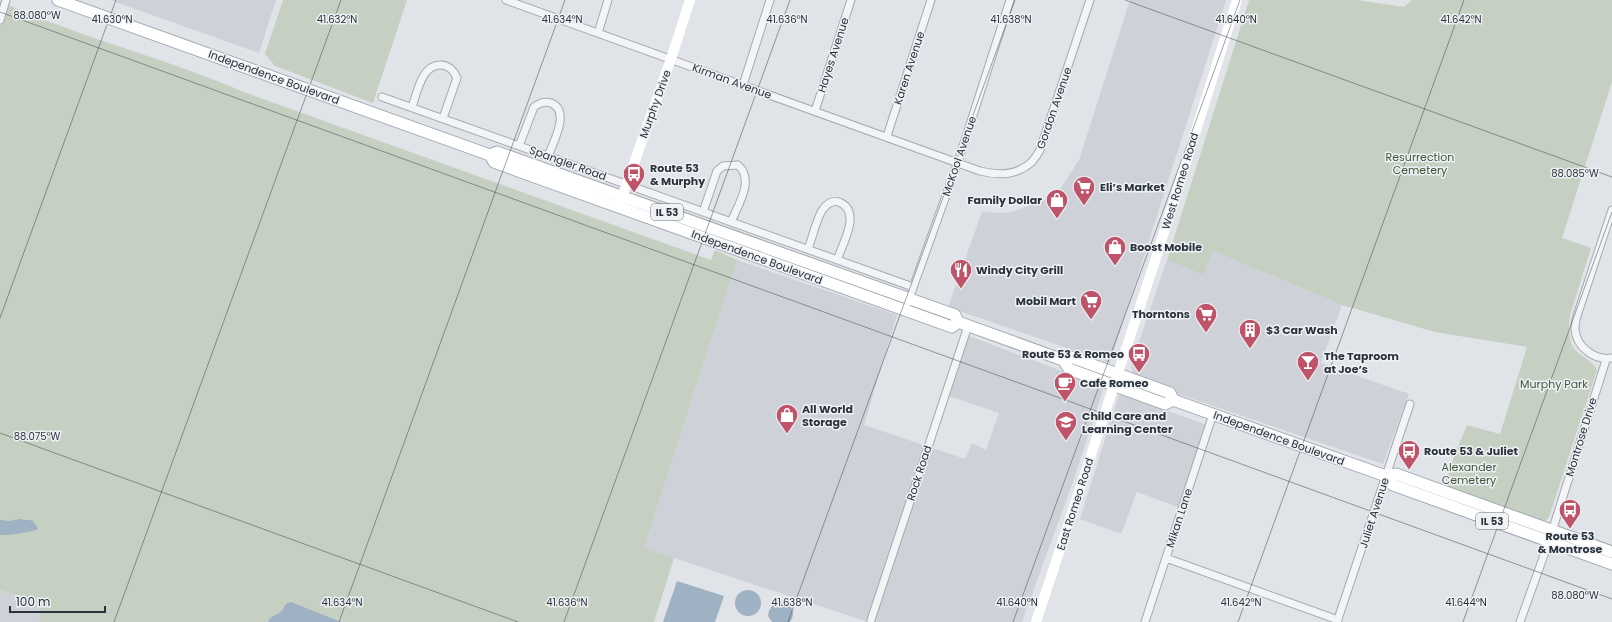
<svg xmlns="http://www.w3.org/2000/svg" width="1612" height="622" font-family="Poppins,sans-serif">
<style>
.built{fill:#ced2d8}
.green{fill:#c6d0c2}
.water{fill:#9fb2c3}
.lines{fill:none;stroke-linecap:round;stroke-linejoin:round}
.street-casing{stroke:#a6aab0;stroke-width:9}
.primary-casing{stroke:#a0a8b1;stroke-width:13}
.street{stroke:#f2f4f6;stroke-width:7}
.secondary{stroke:#fff;stroke-width:10}
.primary{stroke:#fff;stroke-width:11}
.ticks{fill:none;stroke:#2a323c;stroke-width:1;stroke-opacity:0.45}
.labels{text-anchor:middle;stroke-width:3;stroke-linejoin:round;paint-order:stroke}
.shield{fill:#eff2f5;stroke:#656c74;stroke-width:1}
.shield-label{font-size:10px;font-weight:bold;fill:#2a323c}
.street-label{font-size:11px;fill:#2a323c;stroke:#eff2f5}
.park-label{font-size:11px;fill:#415639;stroke:#eff2f5}
.poi-label{font-size:11px;font-weight:bold;fill:#2a323c;stroke:#eff2f5;text-anchor:start}
.ticks-label{font-size:10px;text-anchor:middle;fill:#2a323c;stroke:#eff2f5;stroke-width:3;stroke-linejoin:round;paint-order:stroke}
</style>
<rect width="100%" height="100%" fill="#e0e3e7"/>
<path class="built" d="M 110,0 L 276,0 L 259,53 Z
M 1130,0 L 1226,0 L 1110,363 L 948,307 L 982,212 L 1008,213 L 1056,196 L 1079,160 Z
M 1213,251 L 1342,305 L 1321,363 L 1409,394 L 1383,464 L 1140,381 L 1133,374 L 1131,365 L 1167,260 L 1203,275 Z
M 737,260 L 897,315 L 864,425 L 965,459 L 972,443 L 986,450 L 999,413 L 949,396 L 969,336 L 1104,387 L 1073,482 L 1022,622 L 868,622 L 644,548 Z
M 1119,394 L 1213,427 L 1186,510 L 1137,492 L 1121,534 L 1080,519 Z
M 0,590 L 40,603 L 39,622 L 0,622 Z"/>
<path class="green" d="M 283,0 L 407,0 L 373,103 L 275,66 L 265,54 Z
M 1249,0 L 1357,0 L 1404,7 L 1412,0 L 1612,0 L 1612,82 L 1562,238 L 1591,248 L 1570,315 C 1568,326 1568,344 1577,352 C 1585,358 1592,361 1597,370 L 1549,517 L 1545,521 L 1539,521 L 1444,486 L 1456,451 L 1467,425 L 1500,434 L 1527,347 L 1435,332 L 1342,305 L 1213,251 L 1203,275 L 1167,260 Z
M 0,1 C 80,38 166,58 246,93 L 711,260 L 715,250 L 737,260 L 644,548 L 674,558 L 654,622 L 39,622 L 40,603 L 0,590 Z"/>
<path class="water" d="M 20,519 C 30,522 32,516 38,529 C 33,532 7,536 0,535 L 0,520 L 9,521 Z
M 677,581 L 724,596 L 715,622 L 663,622 Z
M735 603a13 13 0 1 1 26 0a13 13 0 1 1-26 0Z
M 779,601 C 791,602 797,612 790,622 L 772,622 L 768,616 L 769,611 L 774,603 Z
M 291,602 L 341,622 L 268,622 L 270,618 L 281,612 L 286,604 Z"/>
<g class="lines">
<g class="street-casing">
<path id="street" d="M 506,0 L 980,171 C 996,175 1014,176 1028,165 C 1033,162 1037,155 1040,150 L 1090,0
M 0,20 L 6,0
M 598,33 L 608,0
M 743,85 L 770,0
M 382,97 L 913,287
M 412,107 C 417,93 422,63 442,65 C 450,66 454,71 457,78 L 443,118
M 815,111 L 851,0
M 887,136 L 931,0
M 519,146 L 534,107 C 539,103 545,101 551,103 C 571,111 553,143 548,156
M 1612,210 L 1577,316 C 1576,320 1575,325 1575,329 C 1576,347 1595,361 1612,358
M 703,212 L 717,171 L 723,166 L 738,165 C 755,180 738,205 731,222
M 808,249 C 812,239 817,217 823,209 C 827,204 833,200 839,202 C 862,211 843,243 837,260
M 905,310 L 958,162 L 1010,0
M 1166,558 L 1338,620
M 871,620 L 968,326
M 1145,622 L 1213,414
M 1337,622 L 1410,404
M 1520,622 L 1549,541 L 1606,360"/>
</g>
<g class="primary-casing">
<path id="primary" d="M 58,0 L 490,155 L 494,162 L 521,172 L 952,327 L 958,322
M 490,155 L 497,152 L 955,315 L 958,322 L 1063,360 L 1069,369 L 1165,404 L 1173,400 L 1386,476 L 1396,474 L 1612,552
M 1063,360 L 1071,357 L 1170,393 L 1173,400
M 1386,476 L 1393,485 L 1612,564"/>
</g>
<use href="#street" class="street"/>
<path class="secondary" d="M 620,203 L 671,59 L 690,0
M 1036,622 L 1154,264 L 1237,0"/>
<use href="#primary" class="primary"/>
</g>
<path class="ticks" d="M 1125,0 L 1612,177M 0,12 L 1612,599M 0,318 L 116,0M 0,433 L 518,622M 114,622 L 341,0M 339,622 L 565,0M 564,622 L 790,0M 788,622 L 1015,0M 1013,622 L 1240,0M 1238,622 L 1464,0M 1463,622 L 1612,212"/>
<defs>
<g id="bus-pin" transform="scale(1.15)"><path d="M0 17L-7.5 6A9.5 9.5 0 1 1 7.5 6Z" fill="#be5369" stroke="#eff2f5"/><path d="M-5-6H5V4H4V6H2V4H-2V6H-4V4H-5ZM-3.5-4V0h7V-4ZM-3.5 1.2v1.5H-2V1.2ZM2 1.2v1.5H3.5V1.2Z" fill="#fff"/></g>
<g id="supermarket-pin" transform="scale(1.15)"><path d="M0 17L-7.5 6A9.5 9.5 0 1 1 7.5 6Z" fill="#be5369" stroke="#eff2f5"/><path d="M-6-5.5h2.5l.6 2H6L4.5 2H-2.5L-4.4-4H-6ZM-1.5 3.2a1.3 1.3 0 1 0 .1 0ZM3 3.2a1.3 1.3 0 1 0 .1 0Z" fill="#fff"/></g>
<g id="shop-pin" transform="scale(1.15)"><path d="M0 17L-7.5 6A9.5 9.5 0 1 1 7.5 6Z" fill="#be5369" stroke="#eff2f5"/><path d="M-5-2.5h2.3a2.7 3.5 0 0 1 5.4 0H5L5.5 6h-11ZM-1.5-2.5h3a1.5 2.3 0 0 0-3 0Z" fill="#fff"/></g>
<g id="restaurant-pin" transform="scale(1.15)"><path d="M0 17L-7.5 6A9.5 9.5 0 1 1 7.5 6Z" fill="#be5369" stroke="#eff2f5"/><path d="M-5-6h1v4h1v-4h1v4h1v-4h1v5L-1.5 .5V6h-2V.5L-5-1ZM5-6V6H3V1.5H1.5Q1.5-4 5-6Z" fill="#fff"/></g>
<g id="building-pin" transform="scale(1.15)"><path d="M0 17L-7.5 6A9.5 9.5 0 1 1 7.5 6Z" fill="#be5369" stroke="#eff2f5"/><path d="M-4-6H4V6H1V3H-1V6H-4ZM-2.5-4.3h1.7v1.8h-1.7ZM.8-4.3h1.7v1.8H.8ZM-2.5-1h1.7V.8h-1.7ZM.8-1h1.7V.8H.8Z" fill="#fff"/></g>
<g id="bar-pin" transform="scale(1.15)"><path d="M0 17L-7.5 6A9.5 9.5 0 1 1 7.5 6Z" fill="#be5369" stroke="#eff2f5"/><path d="M-6-5H6L.8 .8V4.5H3.5V6h-7V4.5H-.8V.8Z" fill="#fff"/></g>
<g id="cafe-pin" transform="scale(1.15)"><path d="M0 17L-7.5 6A9.5 9.5 0 1 1 7.5 6Z" fill="#be5369" stroke="#eff2f5"/><path d="M-5.5-4.5H6V0H3Q3 3.5 0 3.5H-2.5Q-5.5 3.5-5.5 0ZM3-3.2v2h1.7v-2ZM-6 4.5H4V6H-6Z" fill="#fff"/></g>
<g id="school-pin" transform="scale(1.15)"><path d="M0 17L-7.5 6A9.5 9.5 0 1 1 7.5 6Z" fill="#be5369" stroke="#eff2f5"/><path d="M0-5L7-2L0 1L-7-2ZM-4 1L0 2.5L4 1V4Q0 6-4 4Z" fill="#fff"/></g>
</defs>
<g fill-rule="evenodd">
<use href="#bus-pin" x="634" y="174"/>
<use href="#supermarket-pin" x="1084" y="187"/>
<use href="#shop-pin" x="1057" y="200"/>
<use href="#shop-pin" x="1115" y="247"/>
<use href="#restaurant-pin" x="961" y="270"/>
<use href="#supermarket-pin" x="1091" y="301"/>
<use href="#supermarket-pin" x="1206" y="314"/>
<use href="#building-pin" x="1250" y="330"/>
<use href="#bus-pin" x="1139" y="354"/>
<use href="#bar-pin" x="1308" y="362"/>
<use href="#cafe-pin" x="1065" y="383"/>
<use href="#shop-pin" x="787" y="415"/>
<use href="#school-pin" x="1066" y="422"/>
<use href="#bus-pin" x="1409" y="451"/>
<use href="#bus-pin" x="1570" y="510"/>
</g>
<g class="labels">
<g class="shield">
<rect x="651" y="204" width="32" height="16" rx="3"/>
<rect x="1476" y="513" width="32" height="16" rx="3"/>
</g>
<g class="shield-label">
<text x="667" y="216">IL 53</text>
<text x="1492" y="525">IL 53</text>
</g>
<g class="street-label">
<text transform="translate(833 55) rotate(-72)" y="4">Hayes Avenue</text>
<text transform="translate(909 68) rotate(-72)" y="4">Karen Avenue</text>
<text transform="translate(274 77) rotate(20)" y="4">Independence Boulevard</text>
<text transform="translate(732 81) rotate(20)" y="4">Kirman Avenue</text>
<text transform="translate(655 104) rotate(-70)" y="4">Murphy Drive</text>
<text transform="translate(1054 108) rotate(-71)" y="4">Gordon Avenue</text>
<text transform="translate(959 156) rotate(-71)" y="4">McKool Avenue</text>
<text transform="translate(568 163) rotate(20)" y="4">Spangler Road</text>
<text transform="translate(1180 181) rotate(-73)" y="4">West Romeo Road</text>
<text transform="translate(757 257) rotate(20)" y="4">Independence Boulevard</text>
<text transform="translate(1581 437) rotate(-73)" y="4">Montrose Drive</text>
<text transform="translate(1279 438) rotate(20)" y="4">Independence Boulevard</text>
<text transform="translate(919 473) rotate(-72)" y="4">Rock Road</text>
<text transform="translate(1075 504) rotate(-72)" y="4">East Romeo Road</text>
<text transform="translate(1374 513) rotate(-72)" y="4">Juliet Avenue</text>
<text transform="translate(1179 518) rotate(-72)" y="4">Mikan Lane</text>
</g>
<g class="park-label">
<text x="1420" y="161">Resurrection<tspan x="1420" dy="13">Cemetery</tspan></text>
<text x="1554" y="388">Murphy Park</text>
<text x="1469" y="471">Alexander<tspan x="1469" dy="13">Cemetery</tspan></text>
</g>
<g class="poi-label">
<text x="650" y="172">Route 53<tspan x="650" dy="13">&amp; Murphy</tspan></text>
<text x="1100" y="191">Eli’s Market</text>
<text x="1042" y="204" text-anchor="end">Family Dollar</text>
<text x="1130" y="251">Boost Mobile</text>
<text x="976" y="274">Windy City Grill</text>
<text x="1076" y="305" text-anchor="end">Mobil Mart</text>
<text x="1190" y="318" text-anchor="end">Thorntons</text>
<text x="1266" y="334">$3 Car Wash</text>
<text x="1124" y="358" text-anchor="end">Route 53 &amp; Romeo</text>
<text x="1324" y="360">The Taproom<tspan x="1324" dy="13">at Joe’s</tspan></text>
<text x="1080" y="387">Cafe Romeo</text>
<text x="802" y="413">All World<tspan x="802" dy="13">Storage</tspan></text>
<text x="1082" y="420">Child Care and<tspan x="1082" dy="13">Learning Center</tspan></text>
<text x="1424" y="455">Route 53 &amp; Juliet</text>
<text x="1570" y="540" text-anchor="middle">Route 53<tspan x="1570" dy="13">&amp; Montrose</tspan></text>
</g>
</g>
<g class="ticks-label">
<text x="37" y="19">88.080°W</text>
<text x="112" y="23">41.630°N</text>
<text x="337" y="23">41.632°N</text>
<text x="562" y="23">41.634°N</text>
<text x="787" y="23">41.636°N</text>
<text x="1011" y="23">41.638°N</text>
<text x="1236" y="23">41.640°N</text>
<text x="1461" y="23">41.642°N</text>
<text x="1575" y="177">88.085°W</text>
<text x="37" y="440">88.075°W</text>
<text x="1575" y="599">88.080°W</text>
<text x="342" y="606">41.634°N</text>
<text x="567" y="606">41.636°N</text>
<text x="792" y="606">41.638°N</text>
<text x="1017" y="606">41.640°N</text>
<text x="1241" y="606">41.642°N</text>
<text x="1466" y="606">41.644°N</text>
</g>
<path d="M10 606v6h95v-6" fill="none" stroke="#2a323c" stroke-width="2"/>
<text x="16" y="606" font-size="12" fill="#2a323c" stroke="#eff2f5" stroke-width="3" paint-order="stroke">100 m</text>
</svg>
